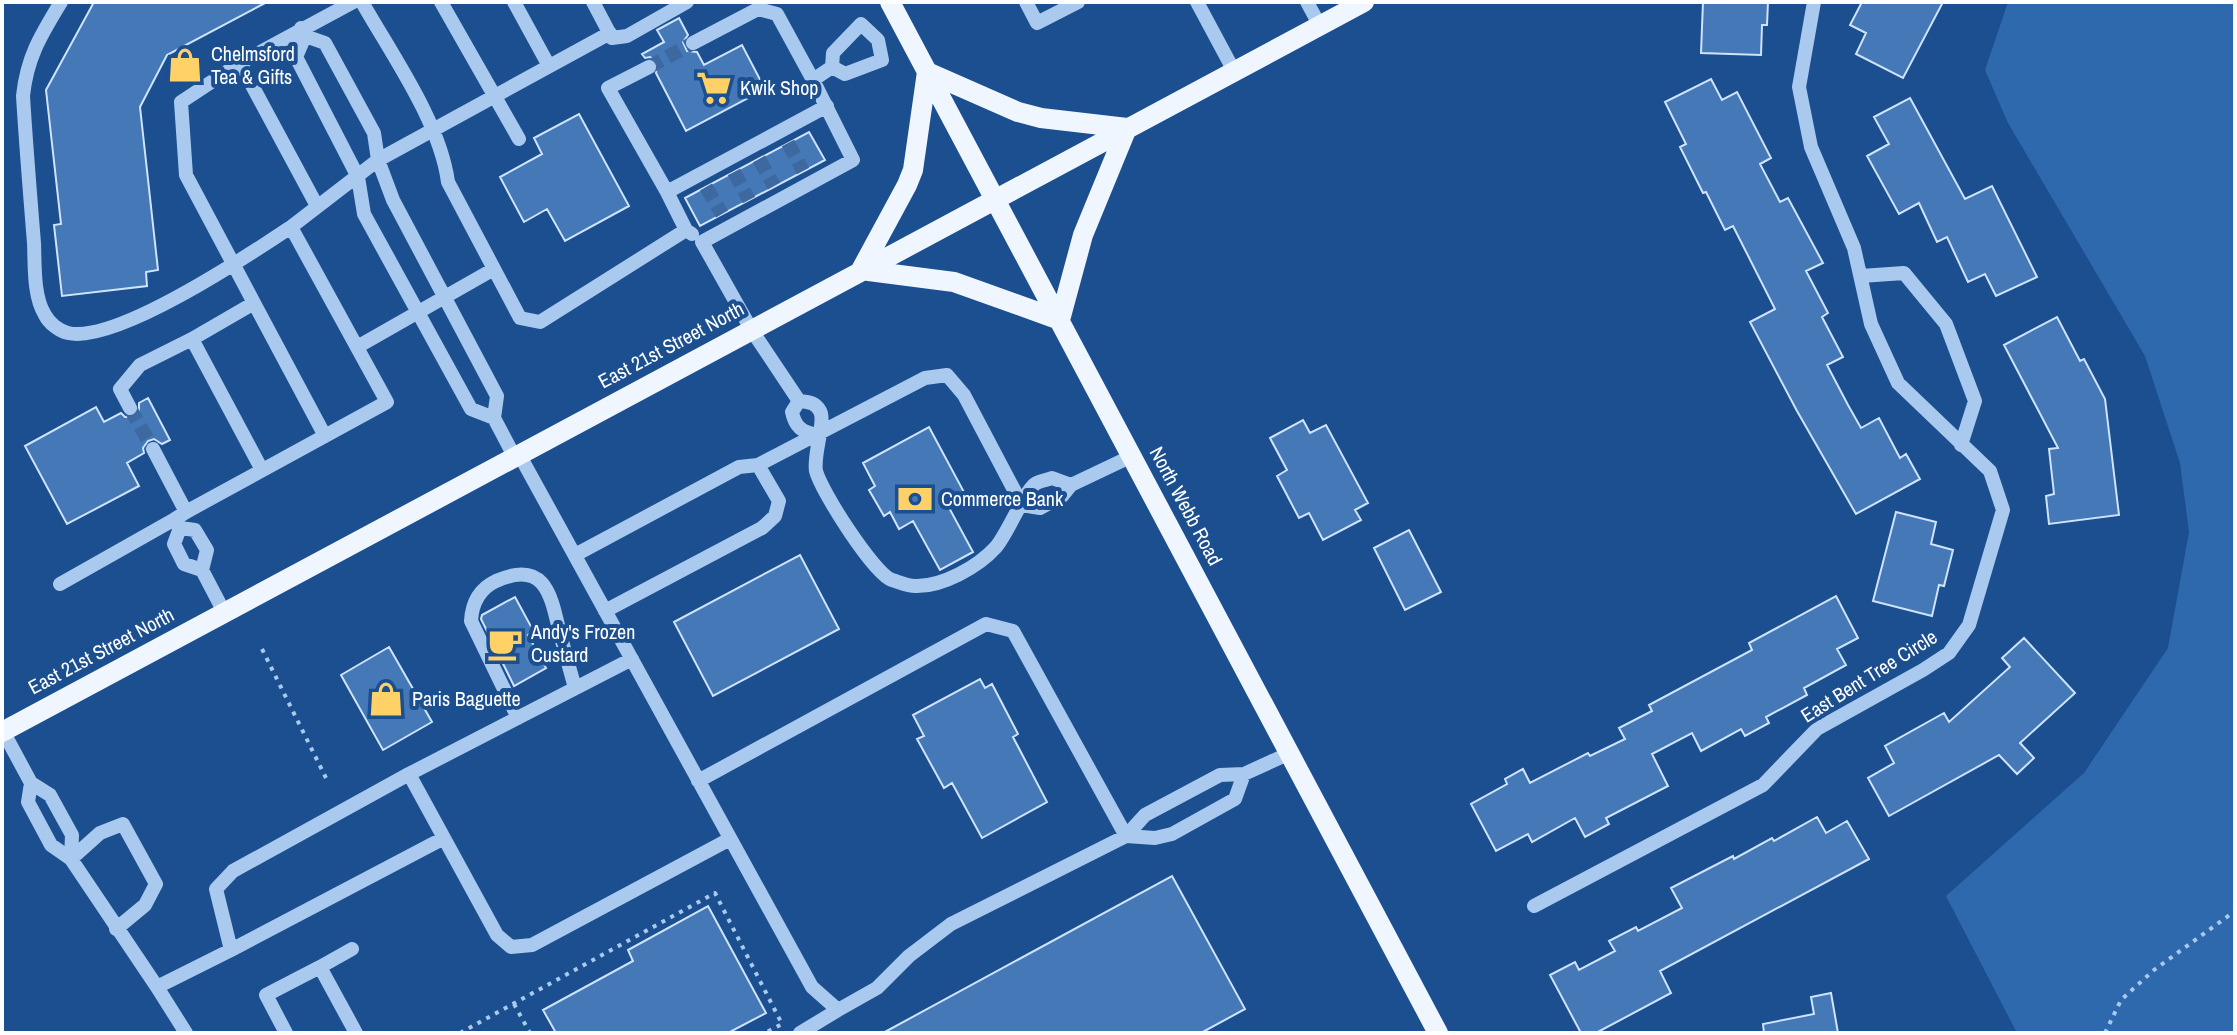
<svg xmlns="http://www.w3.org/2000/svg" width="2237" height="1035" font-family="'Archivo Narrow',sans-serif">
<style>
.green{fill:#2e69ad}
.building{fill:#4478b7;stroke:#cfe3fa;stroke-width:2}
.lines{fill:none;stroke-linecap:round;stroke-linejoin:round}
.minor-tunnel{stroke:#3d69a0;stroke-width:14;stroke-dasharray:14 7;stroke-linecap:butt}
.path{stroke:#a9c9ee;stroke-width:4;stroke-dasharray:4 6;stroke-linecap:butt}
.minor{stroke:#a9c9ee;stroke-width:14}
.major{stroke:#f0f6ff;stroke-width:20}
.labels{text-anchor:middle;stroke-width:8;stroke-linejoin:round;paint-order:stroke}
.poi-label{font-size:20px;fill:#fff;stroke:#1b4f8f;text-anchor:start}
.street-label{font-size:20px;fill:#fff;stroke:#1b4f8f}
</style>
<rect width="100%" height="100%" fill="#1b4f8f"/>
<path class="green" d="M 2008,2 L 2235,2 L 2235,1033 L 2017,1033 L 1946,896 L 2084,773 L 2168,648 L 2189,532 L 2180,463 L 2145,356 L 2008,123 L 1985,70 Z"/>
<path class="building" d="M 94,2 L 267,2 L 167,55 L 140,107 L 158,270 L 146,272 L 147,286 L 62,296 L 54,225 L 61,224 L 46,90 Z
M 1703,2 L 1768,2 L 1767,25 L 1762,25 L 1761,55 L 1701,53 Z
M 1862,2 L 1943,2 L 1903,78 L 1856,54 L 1866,33 L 1850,25 Z
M 679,18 L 688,35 L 683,42 L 687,51 L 697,52 L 704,65 L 742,45 L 765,89 L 686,131 L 656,73 L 657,62 L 650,57 L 645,58 L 642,54 L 664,42 L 657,30 Z
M 1711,79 L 1722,100 L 1737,92 L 1771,158 L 1760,164 L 1780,202 L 1788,198 L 1823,263 L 1806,271 L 1828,313 L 1822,317 L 1843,357 L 1827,365 L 1848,405 L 1861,428 L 1879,418 L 1900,458 L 1906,454 L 1920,479 L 1856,514 L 1797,411 L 1750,322 L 1775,309 L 1733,226 L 1725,230 L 1706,192 L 1703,193 L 1680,147 L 1686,144 L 1665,102 Z
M 1910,98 L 1965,199 L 1992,186 L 2037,277 L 1996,296 L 1985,274 L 1968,282 L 1947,237 L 1937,242 L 1919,203 L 1899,214 L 1867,156 L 1889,144 L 1874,117 Z
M 579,114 L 629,206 L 565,241 L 547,209 L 524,222 L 500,177 L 542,154 L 534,138 Z
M 809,132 L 825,160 L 700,226 L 685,198 Z
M 2057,317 L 2080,361 L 2084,359 L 2105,399 L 2119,515 L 2049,524 L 2046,496 L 2054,494 L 2049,449 L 2058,448 L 2004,345 Z
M 148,398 L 170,440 L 162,444 L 154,439 L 148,441 L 143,448 L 144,453 L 127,463 L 139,486 L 67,524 L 25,446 L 96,407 L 104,422 L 121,413 L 125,417 L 134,417 L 139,413 L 139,403 Z
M 1303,420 L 1310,433 L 1326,425 L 1368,503 L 1355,510 L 1361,520 L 1323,540 L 1309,513 L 1299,518 L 1277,476 L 1287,470 L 1270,438 Z
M 929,427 L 965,494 L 947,504 L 973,552 L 940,570 L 913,521 L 899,529 L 890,512 L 884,516 L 869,490 L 875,486 L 863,463 Z
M 1896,512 L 1936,522 L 1931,544 L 1953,550 L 1944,586 L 1939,585 L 1932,616 L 1873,601 Z
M 1409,530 L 1441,592 L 1405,610 L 1374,548 Z
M 800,555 L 839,629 L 713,696 L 674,622 Z
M 1836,596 L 1858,638 L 1837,649 L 1846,665 L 1804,688 L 1807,695 L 1766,717 L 1769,723 L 1745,736 L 1741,729 L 1701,751 L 1692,733 L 1652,754 L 1668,786 L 1606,818 L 1609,824 L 1585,837 L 1575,818 L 1532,842 L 1528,834 L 1496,851 L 1471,804 L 1507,784 L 1505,779 L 1523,769 L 1530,783 L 1588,753 L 1590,756 L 1625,739 L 1619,728 L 1652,711 L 1649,705 L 1752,650 L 1749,643 Z
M 515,597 L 534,632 L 528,635 L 546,668 L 514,686 L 481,619 L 482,615 Z
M 2024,638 L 2075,693 L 2020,743 L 2034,758 L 2017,774 L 1999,755 L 1889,816 L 1868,778 L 1894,763 L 1885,746 L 1944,713 L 1949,722 L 2010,667 L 2002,658 Z
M 389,647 L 432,722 L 383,750 L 341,675 Z
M 980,679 L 985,688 L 992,684 L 1018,734 L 1013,737 L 1047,802 L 982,838 L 952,783 L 944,788 L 917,739 L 924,736 L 913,715 Z
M 1817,817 L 1826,833 L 1847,821 L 1869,859 L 1660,971 L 1671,993 L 1596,1033 L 1581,1033 L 1550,975 L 1575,962 L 1579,970 L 1615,951 L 1609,941 L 1636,927 L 1638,931 L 1682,908 L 1671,888 L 1733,856 L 1734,859 L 1772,838 L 1774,841 Z
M 1172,876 L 1245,1009 L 1201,1033 L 883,1033 Z
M 708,906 L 766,1013 L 728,1033 L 556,1033 L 543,1010 L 633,961 L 628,950 Z
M 1831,993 L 1838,1033 L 1764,1033 L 1763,1024 L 1814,1014 L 1811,997 Z"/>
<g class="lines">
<path class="minor-tunnel" d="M 649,67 L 693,43
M 788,143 L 803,171
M 759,159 L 774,186
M 734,172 L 749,200
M 706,187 L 722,214
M 130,408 L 153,449"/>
<path class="path" d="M 262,649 L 327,780
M 514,1004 L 530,1033
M 460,1033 L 715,893 L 782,1024 L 765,1033
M 2105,1033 L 2121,1000 L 2154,970 L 2235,911"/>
<path class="minor" d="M 61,2 C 41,35 27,57 23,96 C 26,145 30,194 34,243 C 35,264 33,296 45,315 C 49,323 59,331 68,333 C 116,344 249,255 291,227 L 387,402 L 186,512 L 175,519 L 180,528
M 362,2 C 392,55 440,122 448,182 L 520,318 L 540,322 L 686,230
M 441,2 L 519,139
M 514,2 L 549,66
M 593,2 L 612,38 L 627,36 L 687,2
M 1026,2 L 1037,23 L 1078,2
M 1197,2 L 1234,71
M 1307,2 L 1320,26
M 301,28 L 305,36 L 325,43 L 374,133 L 378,160 L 393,200 L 497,396 L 494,418 L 514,456
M 305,36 L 296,57 L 358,177 L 364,214 L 471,409 L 494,418
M 693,43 L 758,9 L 777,14 L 813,80
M 240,63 L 353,2
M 649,67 L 608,88 L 667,192
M 291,227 L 378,160 L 610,33
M 692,234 L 686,230 L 667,192 L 827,106
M 1861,276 L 1904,273 L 1946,324 L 1975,401 L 1961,445
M 254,303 L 325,436
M 357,347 L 494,269
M 799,401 L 751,329 L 702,242 L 853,160 L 813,80 L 832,67 L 833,53 L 861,24 L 878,40 L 882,60 L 845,74 L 832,67
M 799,401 C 808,402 815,402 820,411 C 826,422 813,454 816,471 C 821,491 874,574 892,580 C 899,582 908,586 915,586 C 942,587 978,567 996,547 C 1008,533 1023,494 1035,484 C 1039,481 1047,480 1052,478 L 1071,485
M 799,401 L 792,412 C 795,427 802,432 817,435
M 130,408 L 120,389 L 140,365 L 192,339
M 153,449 L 186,512
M 519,454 L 812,987 L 838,1010 L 877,988 L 909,956 L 951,924 L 1126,836 L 1145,815 L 1220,775 L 1244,774 L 1290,753
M 262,470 L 192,339 L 254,303 L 186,175 L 181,102 L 240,63 L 317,206
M 1022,505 L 1040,508 L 1062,496 L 1071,485 L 1132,456
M 180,528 L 195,530 L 207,550 L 202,570 L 184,564 L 174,544 Z
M 575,555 L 739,467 L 758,465 L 925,378 L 947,375 L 964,395 L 1022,505
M 202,570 L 224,612
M 60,584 L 175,519
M 605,611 L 762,528 L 775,516 L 779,501 L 758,465
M 518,718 L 471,621 C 472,603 479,589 496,581 C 546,559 551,596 560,634 C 565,652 570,670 575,688
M 3,731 L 31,783 L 50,795 L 72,835 L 71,859
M 409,774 L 632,659
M 698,781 L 986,624 L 1013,631 L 1126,836
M 31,783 L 28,802 L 51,845 L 71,859 L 157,987 L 231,950 L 216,889 L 233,871 L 409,774 L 497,935 L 511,947 L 532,945 L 730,839
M 1126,836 L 1155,838 L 1172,834 L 1235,799 L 1244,774
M 71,859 L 100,833 L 123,824 L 156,884 L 145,905 L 116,929
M 1534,906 L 1763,785 L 1817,729 L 1923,670 L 1949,653 L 1969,625 L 2003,510 L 1990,471 L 1898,383 L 1871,324 L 1854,248 L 1811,147 L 1799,87 L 1814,2
M 231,950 L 444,838
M 320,967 L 352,949
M 157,987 L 186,1033
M 286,1033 L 266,995 L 320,967 L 356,1033
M 800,1033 L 838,1010"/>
<path class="major" d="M 890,2 L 1438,1033
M 927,72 L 1018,112 L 1041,118 L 1127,128 L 1083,235 L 1060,320 L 954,282 L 861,270 L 907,185 L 913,170 Z
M 2,732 L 1364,2"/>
</g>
<defs>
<g id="shop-bare" transform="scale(2.76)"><path d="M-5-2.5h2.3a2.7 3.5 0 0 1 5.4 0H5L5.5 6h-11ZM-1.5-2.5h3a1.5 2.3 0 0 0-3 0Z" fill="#ffd166" stroke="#1b4f8f" stroke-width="2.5" paint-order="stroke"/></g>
<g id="supermarket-bare" transform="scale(2.76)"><path d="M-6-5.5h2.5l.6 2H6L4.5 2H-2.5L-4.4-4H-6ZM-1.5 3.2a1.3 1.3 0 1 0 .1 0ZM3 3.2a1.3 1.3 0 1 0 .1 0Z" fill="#ffd166" stroke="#1b4f8f" stroke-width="2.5" paint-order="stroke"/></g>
<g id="bank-bare" transform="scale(2.76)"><path d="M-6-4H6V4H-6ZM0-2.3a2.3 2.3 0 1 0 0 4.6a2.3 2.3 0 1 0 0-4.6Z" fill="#ffd166" stroke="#1b4f8f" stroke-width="2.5" paint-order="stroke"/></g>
<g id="cafe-bare" transform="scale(2.76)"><path d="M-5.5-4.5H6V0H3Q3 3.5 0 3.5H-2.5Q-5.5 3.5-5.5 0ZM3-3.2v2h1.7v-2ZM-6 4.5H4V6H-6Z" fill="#ffd166" stroke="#1b4f8f" stroke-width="2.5" paint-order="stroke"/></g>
</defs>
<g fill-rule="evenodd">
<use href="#shop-bare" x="185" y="65"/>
<use href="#supermarket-bare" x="714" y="88"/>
<use href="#bank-bare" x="915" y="499"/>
<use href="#cafe-bare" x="505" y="644"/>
<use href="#shop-bare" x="386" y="699"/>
</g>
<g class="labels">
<g class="poi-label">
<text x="211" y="61">Chelmsford<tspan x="211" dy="23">Tea &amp; Gifts</tspan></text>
<text x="740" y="95">Kwik Shop</text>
<text x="941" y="506">Commerce Bank</text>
<text x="531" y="639">Andy's Frozen<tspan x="531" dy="23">Custard</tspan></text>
<text x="412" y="706">Paris Baguette</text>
</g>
<g class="street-label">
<text transform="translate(671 345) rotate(-28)" y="7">East 21st Street North</text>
<text transform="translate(1186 506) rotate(62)" y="7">North Webb Road</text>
<text transform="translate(101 651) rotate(-28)" y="7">East 21st Street North</text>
<text transform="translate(1869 676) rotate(-32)" y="7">East Bent Tree Circle</text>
</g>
</g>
<rect width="2237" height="1035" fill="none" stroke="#ffffff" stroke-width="8"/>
</svg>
